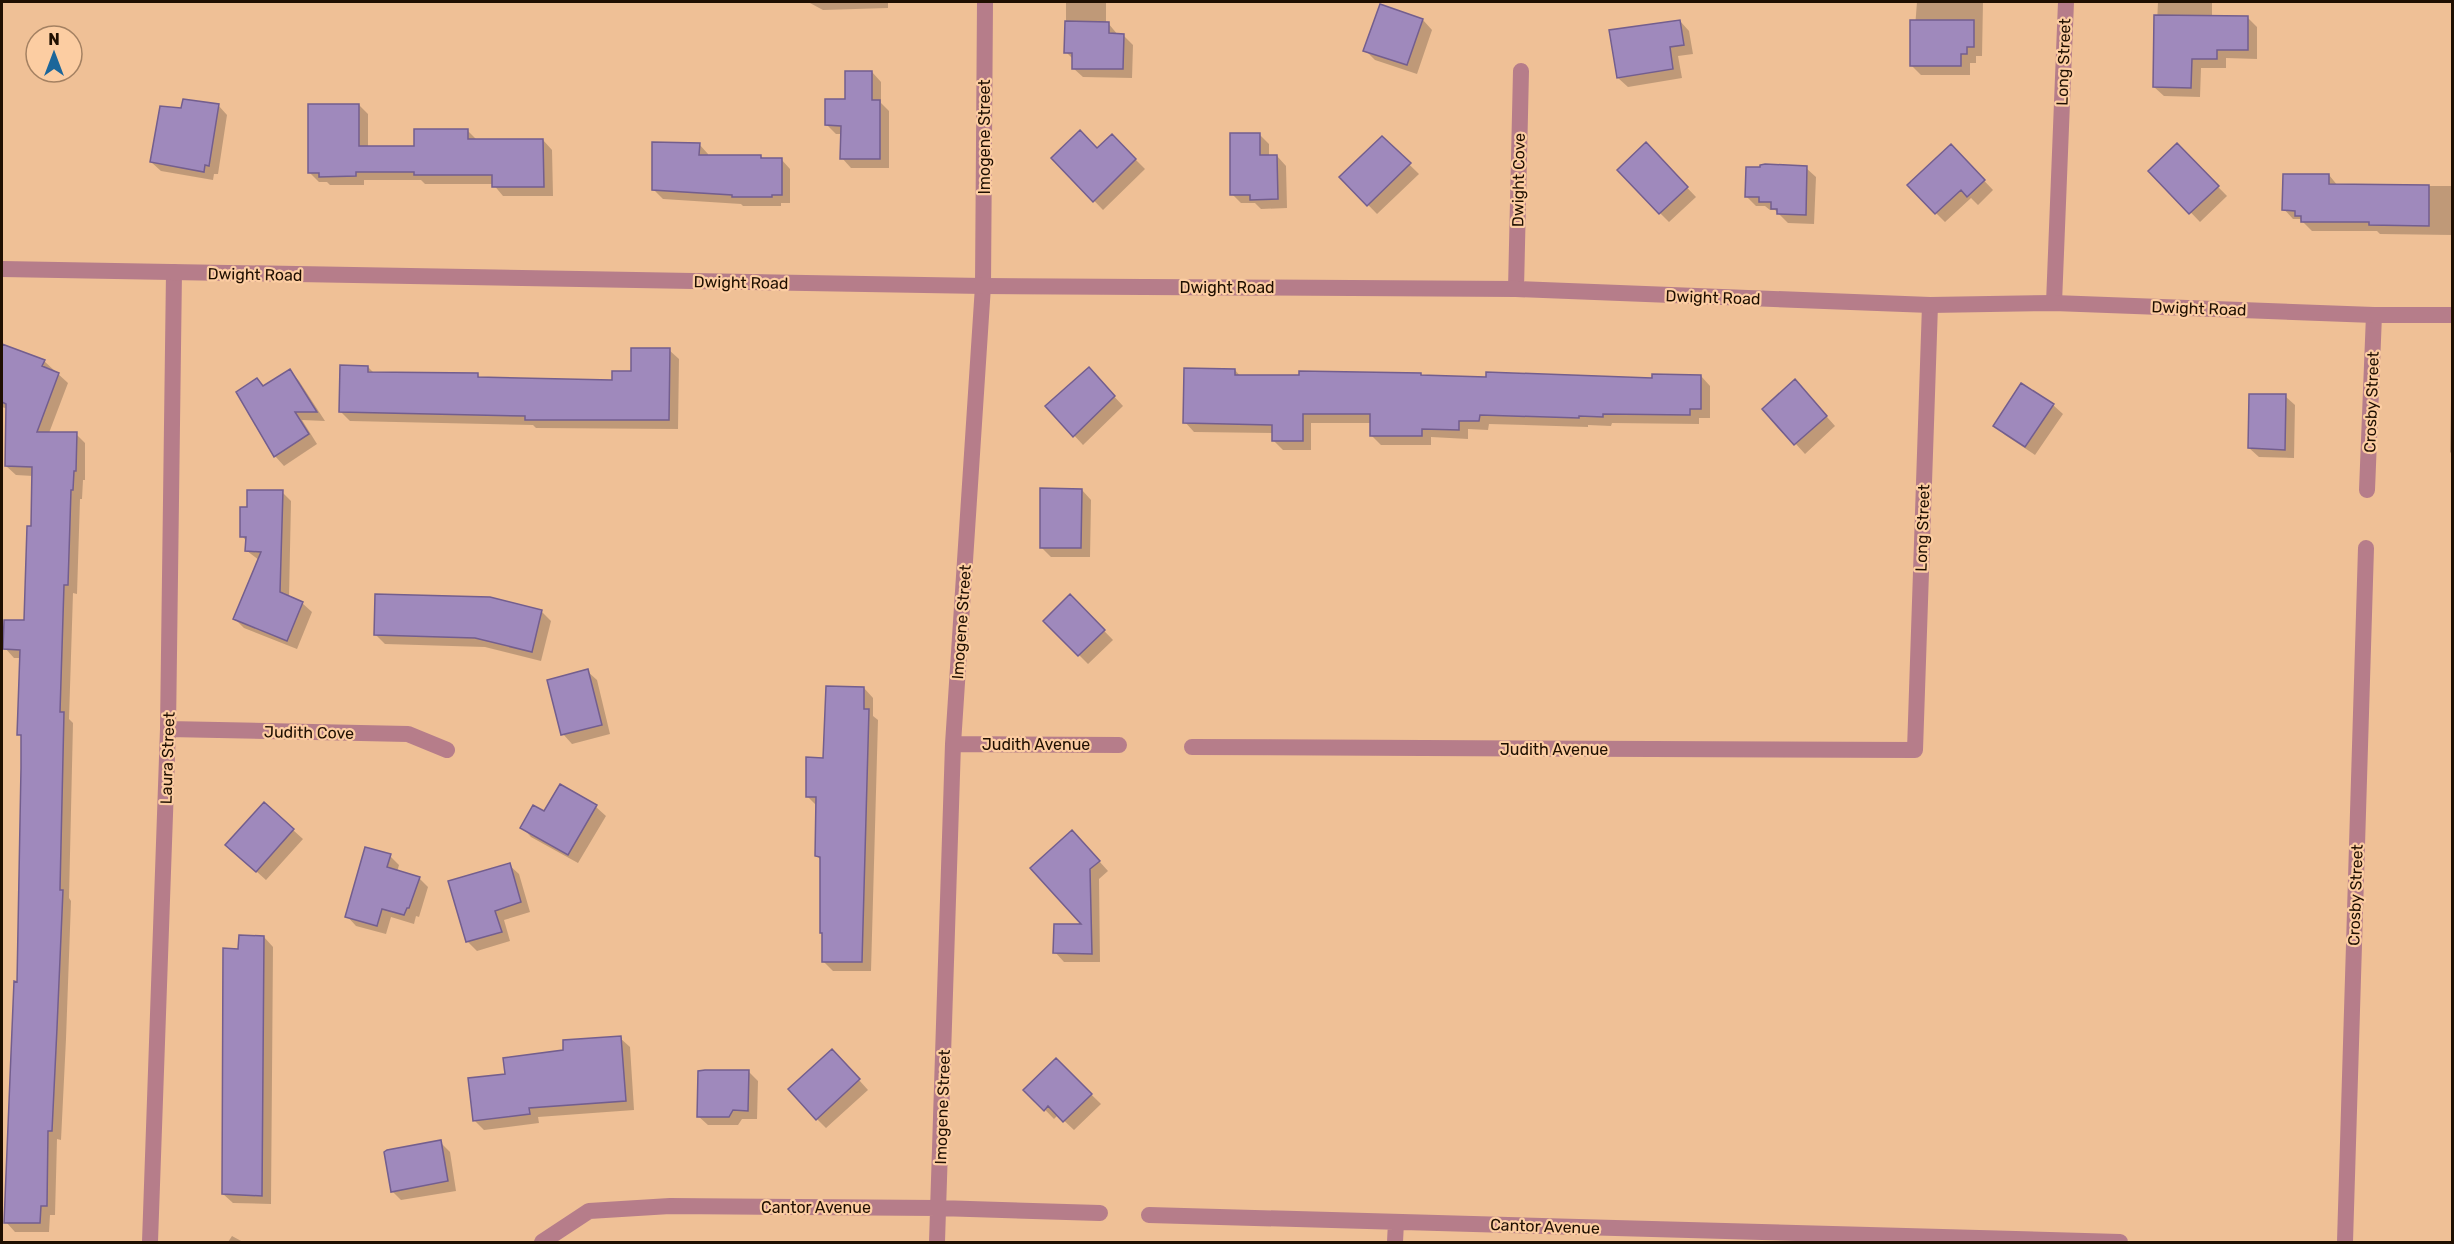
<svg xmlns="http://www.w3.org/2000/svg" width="2454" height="1244" font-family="Rubik,sans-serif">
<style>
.shadow{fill:#0003}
.building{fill:#9f89bc;stroke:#735e8e;stroke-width:1.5}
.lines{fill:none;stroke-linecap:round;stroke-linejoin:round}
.minor{stroke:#b67d8a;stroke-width:16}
.tertiary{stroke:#b67d8a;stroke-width:16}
.labels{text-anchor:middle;stroke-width:4.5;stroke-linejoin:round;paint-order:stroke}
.street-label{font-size:16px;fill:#1f0f01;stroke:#fccda2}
</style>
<rect width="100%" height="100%" fill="#efc096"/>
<path class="shadow" d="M 808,2 L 888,2 L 888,8 L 823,10 Z
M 1066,2 L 1106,2 L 1106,23 L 1108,23 L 1118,35 L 1123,35 L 1133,45 L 1132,78 L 1083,77 L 1073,68 L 1074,60 L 1066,52 Z
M 1917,2 L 1983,2 L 1982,56 L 1976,56 L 1976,63 L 1970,63 L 1970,75 L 1921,75 L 1912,66 Z
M 2158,2 L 2212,2 L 2212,17 L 2247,17 L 2257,27 L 2257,59 L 2226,58 L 2226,68 L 2201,68 L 2200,97 L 2164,96 L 2154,87 Z
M 1380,6 L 1423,20 L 1432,30 L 1417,74 L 1375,60 L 1365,50 Z
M 1680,21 L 1689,31 L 1693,54 L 1678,56 L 1682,78 L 1628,87 L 1618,78 Z
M 872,72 L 881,82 L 881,103 L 889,111 L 889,168 L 851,168 L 842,158 L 842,134 L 836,134 L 827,125 Z
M 218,105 L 227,115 L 218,174 L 214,174 L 213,180 L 161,171 L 151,162 L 182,110 Z
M 359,105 L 368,114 L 368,148 L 415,148 L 467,130 L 477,140 L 543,140 L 552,150 L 553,196 L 503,196 L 493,184 L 425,184 L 421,180 L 364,180 L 364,185 L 330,185 L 327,182 L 319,182 L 310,173 Z
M 1259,134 L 1269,144 L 1269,156 L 1277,156 L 1286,166 L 1287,208 L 1261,209 L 1255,203 L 1241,203 L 1232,194 Z
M 1112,136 L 1145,169 L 1103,210 L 1053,158 L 1097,150 Z
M 1382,138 L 1419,174 L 1377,214 L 1341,177 Z
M 699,144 L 708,154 L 708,157 L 761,157 L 764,159 L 781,159 L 790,169 L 790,203 L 781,203 L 781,206 L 743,206 L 741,204 L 663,199 L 653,189 Z
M 2177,145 L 2227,196 L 2200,222 L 2151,171 Z
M 1951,146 L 1993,190 L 1978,205 L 1971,198 L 1945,222 L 1936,213 Z
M 1655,154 L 1696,197 L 1669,222 L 1660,213 Z
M 1806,168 L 1816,177 L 1814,224 L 1788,223 L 1775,210 L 1770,210 L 1765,206 L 1756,206 L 1746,196 L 1762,169 Z
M 2329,175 L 2338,186 L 2452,186 L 2452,235 L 2380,234 L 2377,231 L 2312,231 L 2300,219 L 2293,219 L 2284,209 Z
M 3,346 L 44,361 L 68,383 L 49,433 L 76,434 L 85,443 L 85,480 L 83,480 L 82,499 L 80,499 L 77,594 L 73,593 L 69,719 L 73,723 L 69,898 L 71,901 L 66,1039 L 61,1140 L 57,1139 L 55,1215 L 50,1215 L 49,1232 L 15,1232 L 6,1222 L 18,983 L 23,738 L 19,734 L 21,658 L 14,658 L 5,648 L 25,622 L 32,528 L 33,476 L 16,475 L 6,466 L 8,409 L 2,407 L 2,352 Z
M 669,350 L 679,359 L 678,429 L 536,428 L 533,425 L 350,421 L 341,412 L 368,367 L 374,373 L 477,375 L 481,379 L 614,381 Z
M 1235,370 L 1241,377 L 1421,374 L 1423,377 L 1653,379 L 1701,376 L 1710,386 L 1710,418 L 1699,418 L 1699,424 L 1612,423 L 1611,426 L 1588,425 L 1588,427 L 1489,424 L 1488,430 L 1468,429 L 1468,439 L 1431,437 L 1431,445 L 1381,445 L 1371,435 L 1371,423 L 1311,423 L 1311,450 L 1283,450 L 1273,440 L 1273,433 L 1194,432 L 1185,422 Z
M 290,371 L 299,381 L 325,421 L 302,420 L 317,444 L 284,466 L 275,456 L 257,380 L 265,387 Z
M 1098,379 L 1123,406 L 1083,445 L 1048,407 Z
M 1804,391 L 1835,426 L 1805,454 L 1764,409 Z
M 2285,396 L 2295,405 L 2294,458 L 2259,457 L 2249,448 Z
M 2451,401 L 2452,401 L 2452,454 L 2450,452 Z
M 2053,405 L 2063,414 L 2035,455 L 2005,435 L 1995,425 Z
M 1082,490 L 1091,500 L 1090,557 L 1051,557 L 1042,548 Z
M 282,492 L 291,501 L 289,598 L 302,603 L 312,612 L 297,649 L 244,628 L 235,619 L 259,560 L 247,551 L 247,542 L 242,536 L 249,509 Z
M 1070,596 L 1113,640 L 1088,664 L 1045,621 Z
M 541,611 L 551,621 L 541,661 L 485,647 L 385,644 L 376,635 Z
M 587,671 L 597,680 L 610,734 L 572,744 L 563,734 Z
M 864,688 L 873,698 L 873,716 L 878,720 L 871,971 L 833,971 L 823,961 L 822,861 L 816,855 L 817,806 L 808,797 L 825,760 Z
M 560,786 L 596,807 L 606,816 L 578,863 L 531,837 L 522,827 L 545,813 Z
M 293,830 L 303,839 L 266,880 L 237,854 Z
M 1081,841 L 1108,871 L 1099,879 L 1100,962 L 1064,962 L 1055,952 L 1084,925 Z
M 390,856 L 399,865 L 397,872 L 419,878 L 428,887 L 419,917 L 416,916 L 414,924 L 391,917 L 386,934 L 356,926 L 347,916 Z
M 509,865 L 519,874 L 530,912 L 504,920 L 510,941 L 477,951 L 467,941 Z
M 264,937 L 273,947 L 271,1204 L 233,1203 L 223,1194 L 240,950 Z
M 620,1038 L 630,1047 L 634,1110 L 538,1117 L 539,1123 L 484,1130 L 474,1120 L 507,1075 L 565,1051 Z
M 841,1060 L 868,1090 L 826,1128 L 817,1119 Z
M 1056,1060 L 1101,1104 L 1074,1130 L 1058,1115 L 1054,1119 L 1026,1090 Z
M 748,1071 L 758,1081 L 757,1119 L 742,1119 L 738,1125 L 708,1125 L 698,1116 Z
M 440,1142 L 450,1152 L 456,1191 L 401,1200 L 392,1191 Z
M 232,1236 L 243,1242 L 228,1242 Z"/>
<path class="building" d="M 1380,4 L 1423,19 L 1407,65 L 1363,51 Z
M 2154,15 L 2248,16 L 2248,50 L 2217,50 L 2217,59 L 2192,59 L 2191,88 L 2153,87 Z
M 1680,20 L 1684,45 L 1670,47 L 1673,69 L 1617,78 L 1609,30 Z
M 1910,20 L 1974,20 L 1974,47 L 1967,47 L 1967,54 L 1961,54 L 1961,66 L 1910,66 Z
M 1065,21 L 1109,22 L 1109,33 L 1124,34 L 1123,69 L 1072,69 L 1072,53 L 1064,53 Z
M 845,71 L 872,71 L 872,100 L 880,100 L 880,159 L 840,159 L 841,126 L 825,125 L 825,99 L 845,99 Z
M 183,99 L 219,104 L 209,166 L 205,165 L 204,172 L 150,162 L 160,106 L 181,108 Z
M 308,104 L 359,104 L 359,146 L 414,146 L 414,129 L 468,129 L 468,139 L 543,139 L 544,187 L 492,187 L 492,175 L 414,175 L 414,172 L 356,172 L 356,176 L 319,177 L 319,173 L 308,173 Z
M 1080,130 L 1097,148 L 1112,134 L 1136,159 L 1093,202 L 1051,158 Z
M 1230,133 L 1260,133 L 1260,155 L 1277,155 L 1278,199 L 1250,200 L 1250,195 L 1230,195 Z
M 1382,136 L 1411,163 L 1367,206 L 1339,177 Z
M 652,142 L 700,143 L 699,155 L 761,155 L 761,158 L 782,158 L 782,195 L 772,195 L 772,197 L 732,197 L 732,195 L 652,190 Z
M 1646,142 L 1688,187 L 1659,214 L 1617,170 Z
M 2177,143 L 2219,186 L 2189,214 L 2148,171 Z
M 1951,144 L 1985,180 L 1967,197 L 1961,190 L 1935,214 L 1907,185 Z
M 1765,164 L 1807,166 L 1806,215 L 1777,214 L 1777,209 L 1771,209 L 1771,202 L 1759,202 L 1759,197 L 1745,197 L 1746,167 L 1760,167 L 1760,165 Z
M 2283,174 L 2329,174 L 2329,184 L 2429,185 L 2429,226 L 2369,225 L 2369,222 L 2301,222 L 2301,216 L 2295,216 L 2295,211 L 2282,210 Z
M 2,344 L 45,360 L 42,366 L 59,373 L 37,432 L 77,432 L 76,471 L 74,471 L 73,490 L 71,490 L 68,585 L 64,585 L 60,712 L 64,712 L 60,890 L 63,890 L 57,1028 L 52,1131 L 48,1131 L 47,1206 L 41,1206 L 40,1223 L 4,1223 L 14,981 L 17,982 L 21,768 L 21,735 L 17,735 L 20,650 L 3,649 L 4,620 L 24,620 L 27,526 L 31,526 L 32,467 L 5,466 L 6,404 L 2,402 Z
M 631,348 L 670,348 L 669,420 L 525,420 L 525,416 L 339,412 L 340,365 L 368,366 L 368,372 L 478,373 L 478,377 L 612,380 L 612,371 L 631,371 Z
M 1089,367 L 1115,396 L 1073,437 L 1045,406 Z
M 1184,368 L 1235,369 L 1235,375 L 1299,375 L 1299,371 L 1421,373 L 1421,375 L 1486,377 L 1486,372 L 1652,378 L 1652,374 L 1701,375 L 1701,409 L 1690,409 L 1690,415 L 1603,414 L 1603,417 L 1579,416 L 1579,418 L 1480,415 L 1479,421 L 1459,421 L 1459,430 L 1422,429 L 1422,436 L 1370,436 L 1370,414 L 1303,414 L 1303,441 L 1272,441 L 1272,425 L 1183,423 Z
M 290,369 L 317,412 L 295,412 L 309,434 L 274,457 L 236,392 L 257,378 L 263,386 Z
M 1795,379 L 1827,416 L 1794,445 L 1762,409 Z
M 2021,383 L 2054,404 L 2025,447 L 1993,426 Z
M 2249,394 L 2286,394 L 2285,450 L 2248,448 Z
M 1040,488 L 1082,489 L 1081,548 L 1040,548 Z
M 247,490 L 283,490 L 280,592 L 303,602 L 287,641 L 233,619 L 261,552 L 245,551 L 246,537 L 240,537 L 240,507 L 247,507 Z
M 375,594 L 490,597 L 542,610 L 532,652 L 475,638 L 374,635 Z
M 1070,594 L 1105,630 L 1078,656 L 1043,621 Z
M 588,669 L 602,725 L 561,735 L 547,680 Z
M 826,686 L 864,687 L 864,709 L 869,709 L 862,962 L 822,962 L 822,933 L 820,933 L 820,857 L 815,856 L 816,797 L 806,797 L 806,757 L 823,758 Z
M 560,784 L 597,805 L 568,855 L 520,828 L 533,805 L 544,811 Z
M 264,802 L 294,829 L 256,872 L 225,845 Z
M 1072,830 L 1100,861 L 1090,869 L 1092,954 L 1053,953 L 1054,924 L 1081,924 L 1030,868 Z
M 365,847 L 391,854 L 387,867 L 420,877 L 409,908 L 407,908 L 404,915 L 382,909 L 377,926 L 345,917 Z
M 510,863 L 521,902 L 495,911 L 502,932 L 466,942 L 448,881 Z
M 239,935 L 264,936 L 262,1196 L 222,1194 L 223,948 L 238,949 Z
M 621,1036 L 626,1101 L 529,1108 L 530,1114 L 473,1121 L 468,1078 L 505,1074 L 503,1058 L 563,1050 L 563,1040 Z
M 832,1049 L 860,1079 L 816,1120 L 788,1089 Z
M 1056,1058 L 1092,1094 L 1063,1122 L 1048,1106 L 1044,1111 L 1023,1090 Z
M 705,1070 L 749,1070 L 748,1111 L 733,1110 L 729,1117 L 697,1117 L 698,1071 Z
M 441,1140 L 448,1181 L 391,1192 L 384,1152 L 387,1150 Z"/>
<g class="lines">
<path class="minor" d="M 1516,289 L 1521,71
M 2054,303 L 2066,2
M 2367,490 L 2374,315
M 168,729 L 408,734 L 447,750
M 953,744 L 1119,745
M 1192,747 L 1915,750 L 1930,305
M 1149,1215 L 2120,1242
M 150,1242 L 168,729 L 174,272
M 542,1242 L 589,1211 L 670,1206 L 938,1208 L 1100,1213
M 937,1242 L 953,744 L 983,286 L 985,2
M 1395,1242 L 1396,1222
M 2345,1242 L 2366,548"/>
<path class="tertiary" d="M 2,269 L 983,286 L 1516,289 L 1930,305 L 2054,303 L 2374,315 L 2452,315"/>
</g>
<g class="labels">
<g class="street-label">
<text transform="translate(2063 62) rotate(-88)" y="6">Long Street</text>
<text transform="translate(984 137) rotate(-90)" y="6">Imogene Street</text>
<text transform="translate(1518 180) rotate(-89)" y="6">Dwight Cove</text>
<text transform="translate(255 274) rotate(1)" y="6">Dwight Road</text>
<text transform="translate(741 282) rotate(1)" y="6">Dwight Road</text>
<text x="1227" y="293">Dwight Road</text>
<text transform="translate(1713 297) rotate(2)" y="6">Dwight Road</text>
<text transform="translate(2199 308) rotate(2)" y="6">Dwight Road</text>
<text transform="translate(2371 402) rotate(-88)" y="6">Crosby Street</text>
<text transform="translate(1922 528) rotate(-88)" y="6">Long Street</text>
<text transform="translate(961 622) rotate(-86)" y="6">Imogene Street</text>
<text transform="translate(309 732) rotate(1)" y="6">Judith Cove</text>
<text x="1036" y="750">Judith Avenue</text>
<text x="1554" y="755">Judith Avenue</text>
<text transform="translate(167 758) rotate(-88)" y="6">Laura Street</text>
<text transform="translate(2355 895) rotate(-88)" y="6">Crosby Street</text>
<text transform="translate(942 1107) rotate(-88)" y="6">Imogene Street</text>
<text x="816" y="1213">Cantor Avenue</text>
<text transform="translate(1545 1226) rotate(2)" y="6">Cantor Avenue</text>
</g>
</g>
<rect width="2454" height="1244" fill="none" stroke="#1f0f01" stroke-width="6"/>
<g transform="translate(54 54)"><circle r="28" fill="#fccda2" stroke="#a48162" stroke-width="1.5"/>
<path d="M0-4.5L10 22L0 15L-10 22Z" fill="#1c669a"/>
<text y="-9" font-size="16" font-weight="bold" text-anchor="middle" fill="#1f0f01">N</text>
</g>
</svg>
